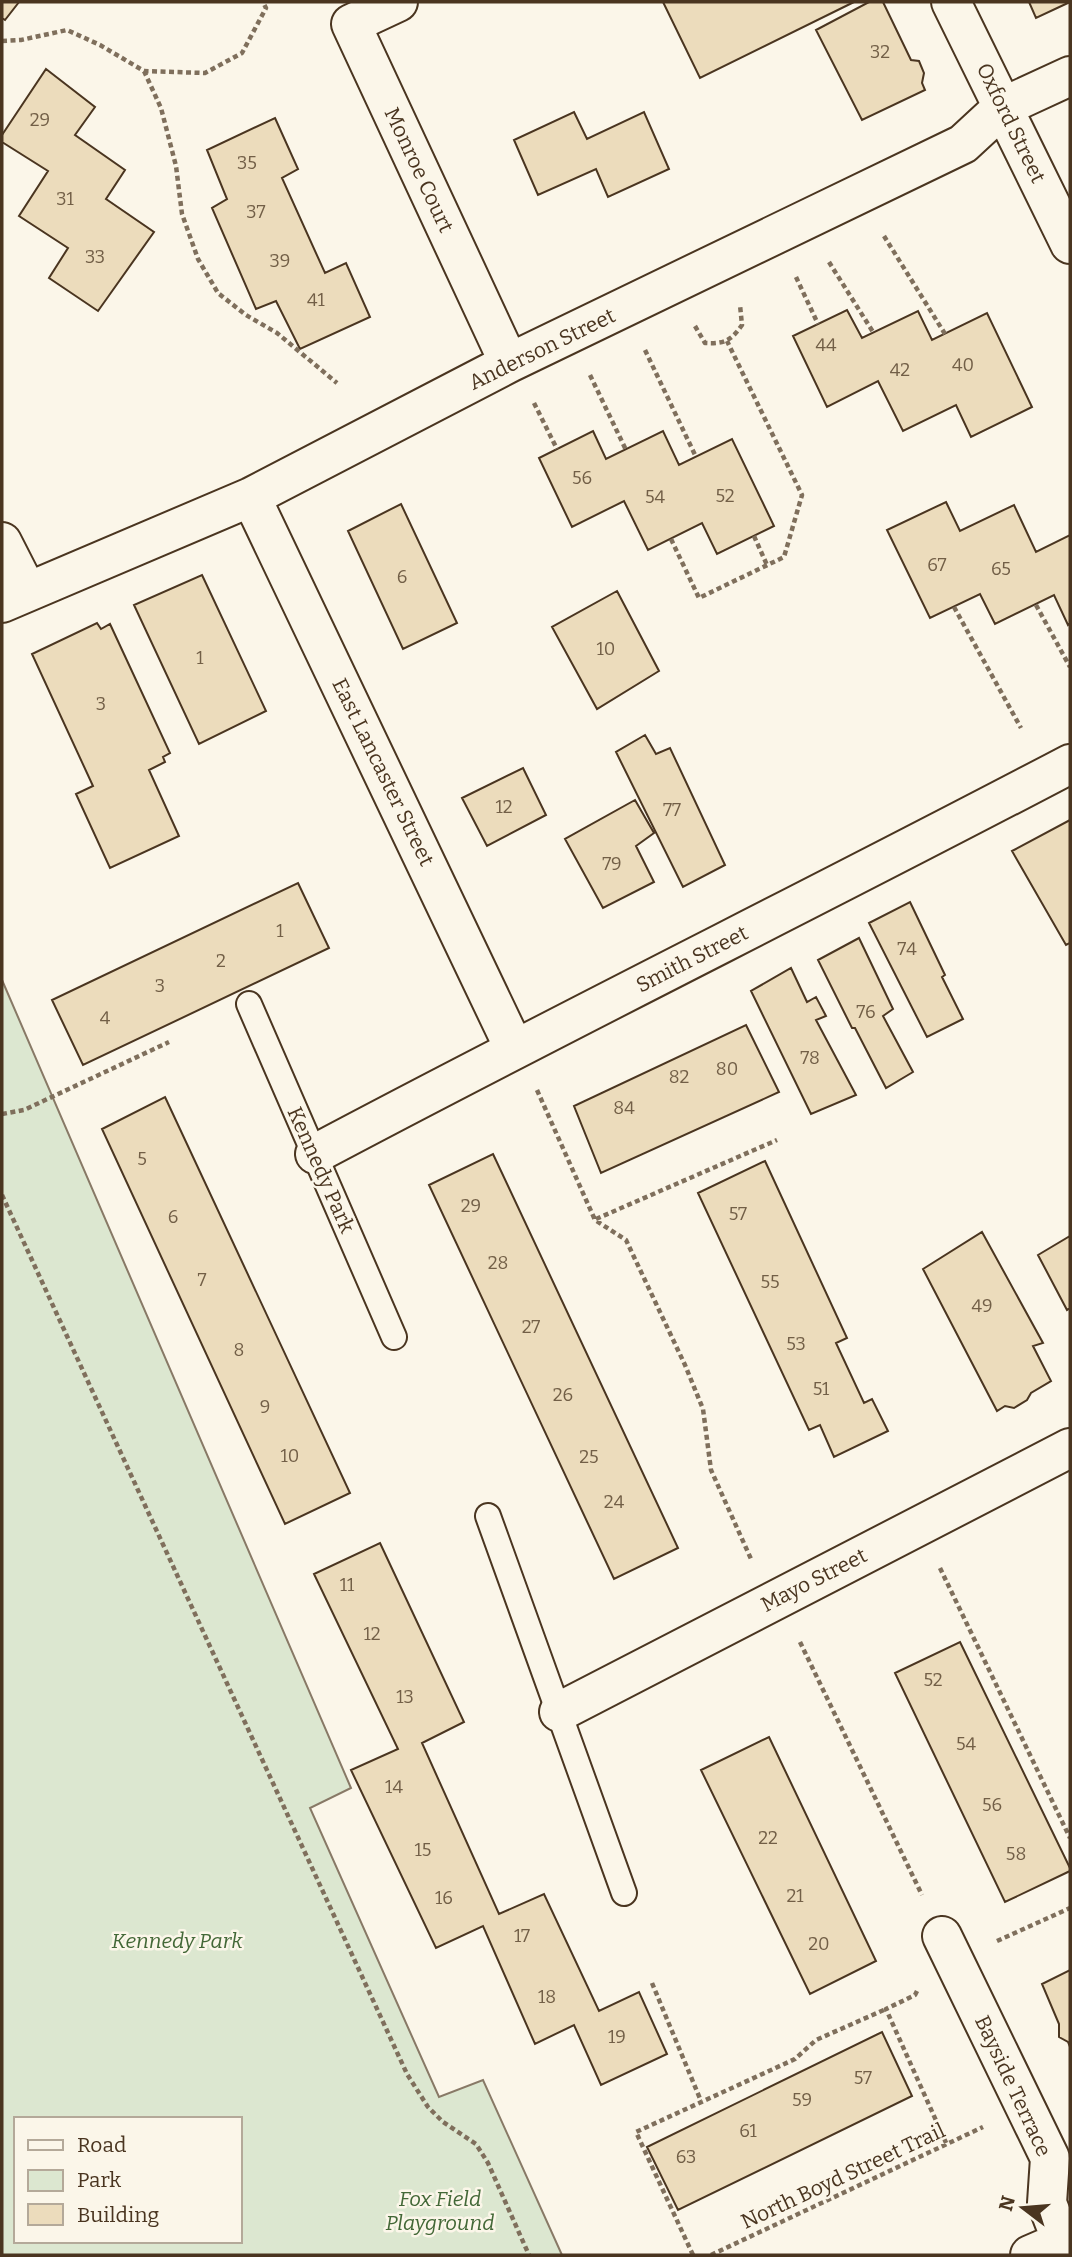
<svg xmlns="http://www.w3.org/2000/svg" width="1072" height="2257" font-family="Bitter,serif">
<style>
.green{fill:#dce7d0;stroke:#887966;stroke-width:2;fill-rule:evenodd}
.building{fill:#ecdcbc;stroke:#4a3520;stroke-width:2}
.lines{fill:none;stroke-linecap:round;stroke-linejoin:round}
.service-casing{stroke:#4a3520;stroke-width:28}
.minor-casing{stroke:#4a3520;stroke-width:42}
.path{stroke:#7f6f5c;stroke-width:4.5;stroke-dasharray:5 3.5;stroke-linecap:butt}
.service{stroke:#fbf6e9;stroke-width:24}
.minor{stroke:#fbf6e9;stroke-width:38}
.labels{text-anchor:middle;stroke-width:5;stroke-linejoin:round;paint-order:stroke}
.number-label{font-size:18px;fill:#725f47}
.street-label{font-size:21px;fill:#4a3520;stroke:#fbf6e9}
.park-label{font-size:21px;font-style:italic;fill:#436837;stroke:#fbf6e9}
</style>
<rect width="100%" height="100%" fill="#fbf6e9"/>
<path class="green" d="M 2,980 L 351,1788 L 310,1808 L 439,2097 L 483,2080 L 562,2255 L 2,2255 ZM 16,2119 L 240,2119 L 240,2241 L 16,2241 Z"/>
<path class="building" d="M 2,2 L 19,2 L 5,20 L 2,18 Z
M 663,2 L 854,2 L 700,78 Z
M 869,2 L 883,2 L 911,60 L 919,61 L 924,73 L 922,83 L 925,90 L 862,120 L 816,30 Z
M 1029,2 L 1070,2 L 1036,18 Z
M 46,69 L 95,107 L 75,135 L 125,170 L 106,199 L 154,232 L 98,311 L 49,278 L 68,248 L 19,216 L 48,171 L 2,142 L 2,135 Z
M 574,112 L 587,139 L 644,112 L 669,169 L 608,197 L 596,169 L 538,195 L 514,140 Z
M 275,118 L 298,169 L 282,178 L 325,273 L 346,263 L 370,317 L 300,349 L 276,301 L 256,309 L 212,208 L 227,199 L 207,150 Z
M 847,310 L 862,338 L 918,311 L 932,340 L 987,313 L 1032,407 L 971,437 L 956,405 L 903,431 L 878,381 L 827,407 L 793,336 Z
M 593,431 L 606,459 L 663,431 L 679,465 L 732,439 L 774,526 L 717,554 L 702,523 L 648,550 L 624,501 L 572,527 L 539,458 Z
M 946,502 L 960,531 L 1014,505 L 1036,552 L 1070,535 L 1070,623 L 1068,625 L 1054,595 L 995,624 L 980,594 L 930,618 L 887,530 Z
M 401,504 L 457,623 L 403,649 L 348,531 Z
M 202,575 L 266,711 L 199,744 L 134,605 Z
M 617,591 L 659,671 L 597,709 L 552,627 Z
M 97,623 L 101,629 L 110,624 L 170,753 L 163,757 L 165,762 L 149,770 L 179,836 L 110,868 L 76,794 L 93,786 L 32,654 Z
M 645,735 L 656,754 L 670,748 L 725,865 L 683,887 L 616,752 Z
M 523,768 L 546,815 L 487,846 L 462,798 Z
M 635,800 L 654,833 L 636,846 L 654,882 L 603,908 L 565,839 Z
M 1070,820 L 1070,943 L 1066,945 L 1012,851 Z
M 298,883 L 329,948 L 83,1065 L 52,1000 Z
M 910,902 L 945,975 L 942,977 L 963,1019 L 927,1037 L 869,923 Z
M 859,938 L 893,1009 L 883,1016 L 913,1072 L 886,1088 L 855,1028 L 852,1028 L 818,960 Z
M 791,968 L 807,1002 L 816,997 L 826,1016 L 816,1020 L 856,1095 L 811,1114 L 751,991 Z
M 746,1025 L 779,1092 L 601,1173 L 574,1106 Z
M 165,1097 L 350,1493 L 285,1524 L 102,1129 Z
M 493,1154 L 678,1548 L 614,1579 L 429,1185 Z
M 765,1161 L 847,1338 L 836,1343 L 864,1403 L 872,1399 L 888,1431 L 834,1457 L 820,1425 L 809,1430 L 698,1193 Z
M 982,1232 L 1043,1343 L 1033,1346 L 1051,1381 L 1031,1393 L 1027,1400 L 1014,1408 L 1005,1406 L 997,1411 L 923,1269 Z
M 1070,1236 L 1070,1308 L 1067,1310 L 1038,1255 Z
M 380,1543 L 464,1722 L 422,1743 L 499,1914 L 544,1894 L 599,2011 L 639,1992 L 667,2054 L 601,2085 L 574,2025 L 535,2044 L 483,1926 L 436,1948 L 351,1770 L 398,1749 L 314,1574 Z
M 960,1642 L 1070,1868 L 1070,1871 L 1005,1902 L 895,1673 Z
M 769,1737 L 876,1961 L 810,1994 L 701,1770 Z
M 1070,1970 L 1070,2047 L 1068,2042 L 1059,2037 L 1059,2024 L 1042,1984 Z
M 882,2032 L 912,2096 L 678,2210 L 647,2147 Z"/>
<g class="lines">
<g class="service-casing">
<path id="service" d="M 249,1004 L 394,1337
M 488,1516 L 624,1893"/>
</g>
<g class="minor-casing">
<path id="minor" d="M 398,2 L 351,24 L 509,363
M 951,2 L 1070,244
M 251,497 L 514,1048
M 2,542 L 27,591
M 2,603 L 251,497 L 509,363 L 963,144 L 1003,107 L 1070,76
M 315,1154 C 565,1021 819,896 1070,764
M 559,1712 L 1070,1448
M 942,1936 L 1050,2158 L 1047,2203 L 1067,2255
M 1030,2255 L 1060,2242"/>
</g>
<path class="path" d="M 2,41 L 21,40 L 67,30 L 100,45 L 144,71 L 205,73 L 242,53 L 266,8 L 263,2
M 144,71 L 161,108 L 176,166 L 182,214 L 198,259 L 218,293 L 246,315 L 277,333 L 337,383
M 884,236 L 945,334
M 829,262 L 873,332
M 796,277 L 818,324
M 695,326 L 705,343 C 724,344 731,341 742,325 L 740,305
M 645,350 L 696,457
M 590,375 L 626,450
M 534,403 L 557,449
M 754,536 L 767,565
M 671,539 L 699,598 L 784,557 L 802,495 L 727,341
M 1036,605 L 1070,667
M 954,607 L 1021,728
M 537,1090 L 595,1220 L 626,1240 L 685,1365 L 703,1409 L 711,1470 L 751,1559
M 2,1114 L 24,1110 L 169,1042
M 2,1195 L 407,2074 L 428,2107 L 443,2122 L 476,2144 L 488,2163 L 529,2255
M 596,1219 L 777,1140
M 940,1568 L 1070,1838
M 800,1642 L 922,1895
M 997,1941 L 1070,1908
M 652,1983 L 701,2101
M 917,1991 L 915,1995 L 886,2009 L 947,2145
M 693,2255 L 636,2132 L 795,2059 L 816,2040 L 886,2009
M 711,2255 L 983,2127"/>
<use href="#service" class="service"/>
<use href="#minor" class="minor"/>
</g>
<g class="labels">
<g class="number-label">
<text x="880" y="58">32</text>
<text x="40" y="126">29</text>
<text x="247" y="169">35</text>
<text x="65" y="205">31</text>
<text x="256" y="218">37</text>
<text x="95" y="263">33</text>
<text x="280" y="267">39</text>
<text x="316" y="306">41</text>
<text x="826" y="351">44</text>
<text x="963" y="371">40</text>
<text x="900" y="376">42</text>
<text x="582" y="484">56</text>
<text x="725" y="502">52</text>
<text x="655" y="503">54</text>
<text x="937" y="571">67</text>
<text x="1001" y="575">65</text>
<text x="402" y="583">6</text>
<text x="606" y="655">10</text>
<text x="200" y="664">1</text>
<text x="101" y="710">3</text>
<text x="504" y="813">12</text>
<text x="672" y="816">77</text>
<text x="612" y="870">79</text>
<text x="280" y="937">1</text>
<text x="907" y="955">74</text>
<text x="221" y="967">2</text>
<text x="160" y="992">3</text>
<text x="866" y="1018">76</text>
<text x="105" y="1024">4</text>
<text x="810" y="1064">78</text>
<text x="727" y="1075">80</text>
<text x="679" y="1083">82</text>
<text x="624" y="1114">84</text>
<text x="142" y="1165">5</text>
<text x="471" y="1212">29</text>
<text x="738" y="1220">57</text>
<text x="173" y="1223">6</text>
<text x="498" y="1269">28</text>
<text x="202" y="1286">7</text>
<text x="770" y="1288">55</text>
<text x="982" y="1312">49</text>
<text x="531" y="1333">27</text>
<text x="796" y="1350">53</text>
<text x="239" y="1356">8</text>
<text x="821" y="1395">51</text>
<text x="563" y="1401">26</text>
<text x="265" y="1413">9</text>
<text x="290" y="1462">10</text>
<text x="589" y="1463">25</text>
<text x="614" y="1508">24</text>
<text x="347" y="1591">11</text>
<text x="372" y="1640">12</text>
<text x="933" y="1686">52</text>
<text x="405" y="1703">13</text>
<text x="966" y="1750">54</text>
<text x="394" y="1793">14</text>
<text x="992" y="1811">56</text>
<text x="768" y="1844">22</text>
<text x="423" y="1856">15</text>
<text x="1016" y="1860">58</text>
<text x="795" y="1902">21</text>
<text x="444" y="1904">16</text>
<text x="522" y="1942">17</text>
<text x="819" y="1950">20</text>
<text x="547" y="2003">18</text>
<text x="617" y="2043">19</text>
<text x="863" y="2084">57</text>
<text x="802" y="2106">59</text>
<text x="748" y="2137">61</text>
<text x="686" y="2163">63</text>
</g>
<g class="street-label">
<text transform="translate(1011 123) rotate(64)" y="7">Oxford Street</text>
<text transform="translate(419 170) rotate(65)" y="7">Monroe Court</text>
<text transform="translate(542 349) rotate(-26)" y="7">Anderson Street</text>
<text transform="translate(383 772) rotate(64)" y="7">East Lancaster Street</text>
<text transform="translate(692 959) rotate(-27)" y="7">Smith Street</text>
<text transform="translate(321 1170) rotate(66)" y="7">Kennedy Park</text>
<text transform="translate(814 1580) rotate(-27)" y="7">Mayo Street</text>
<text transform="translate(1013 2086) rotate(65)" y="7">Bayside Terrace</text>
<text transform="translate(843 2176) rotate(-25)" y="7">North Boyd Street Trail</text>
</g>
<g class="park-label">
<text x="177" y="1948">Kennedy Park</text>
<text x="440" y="2206">Fox Field<tspan x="440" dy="24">Playground</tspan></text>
</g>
</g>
<rect width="1072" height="2257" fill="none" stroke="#4a3520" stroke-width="7"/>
<rect x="14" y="2117" width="228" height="126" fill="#fbf6e9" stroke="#b4a999" stroke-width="2"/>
<rect x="28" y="2140" width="35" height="10" fill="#fbf6e9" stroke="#b4a999" stroke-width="2"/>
<text x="77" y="2152" font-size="21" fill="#4a3520">Road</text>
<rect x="28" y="2170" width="35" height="21" fill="#dce7d0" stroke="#b4a999" stroke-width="2"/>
<text x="77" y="2187" font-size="21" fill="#4a3520">Park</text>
<rect x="28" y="2204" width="35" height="21" fill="#ecdcbc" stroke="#b4a999" stroke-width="2"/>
<text x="77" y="2222" font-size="21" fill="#4a3520">Building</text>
<g transform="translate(1023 2208) rotate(286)" stroke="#fbf6e9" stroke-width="5" paint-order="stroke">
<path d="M0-5L12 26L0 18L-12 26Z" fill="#4a3520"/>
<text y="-10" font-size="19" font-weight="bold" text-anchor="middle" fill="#4a3520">N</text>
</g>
</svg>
